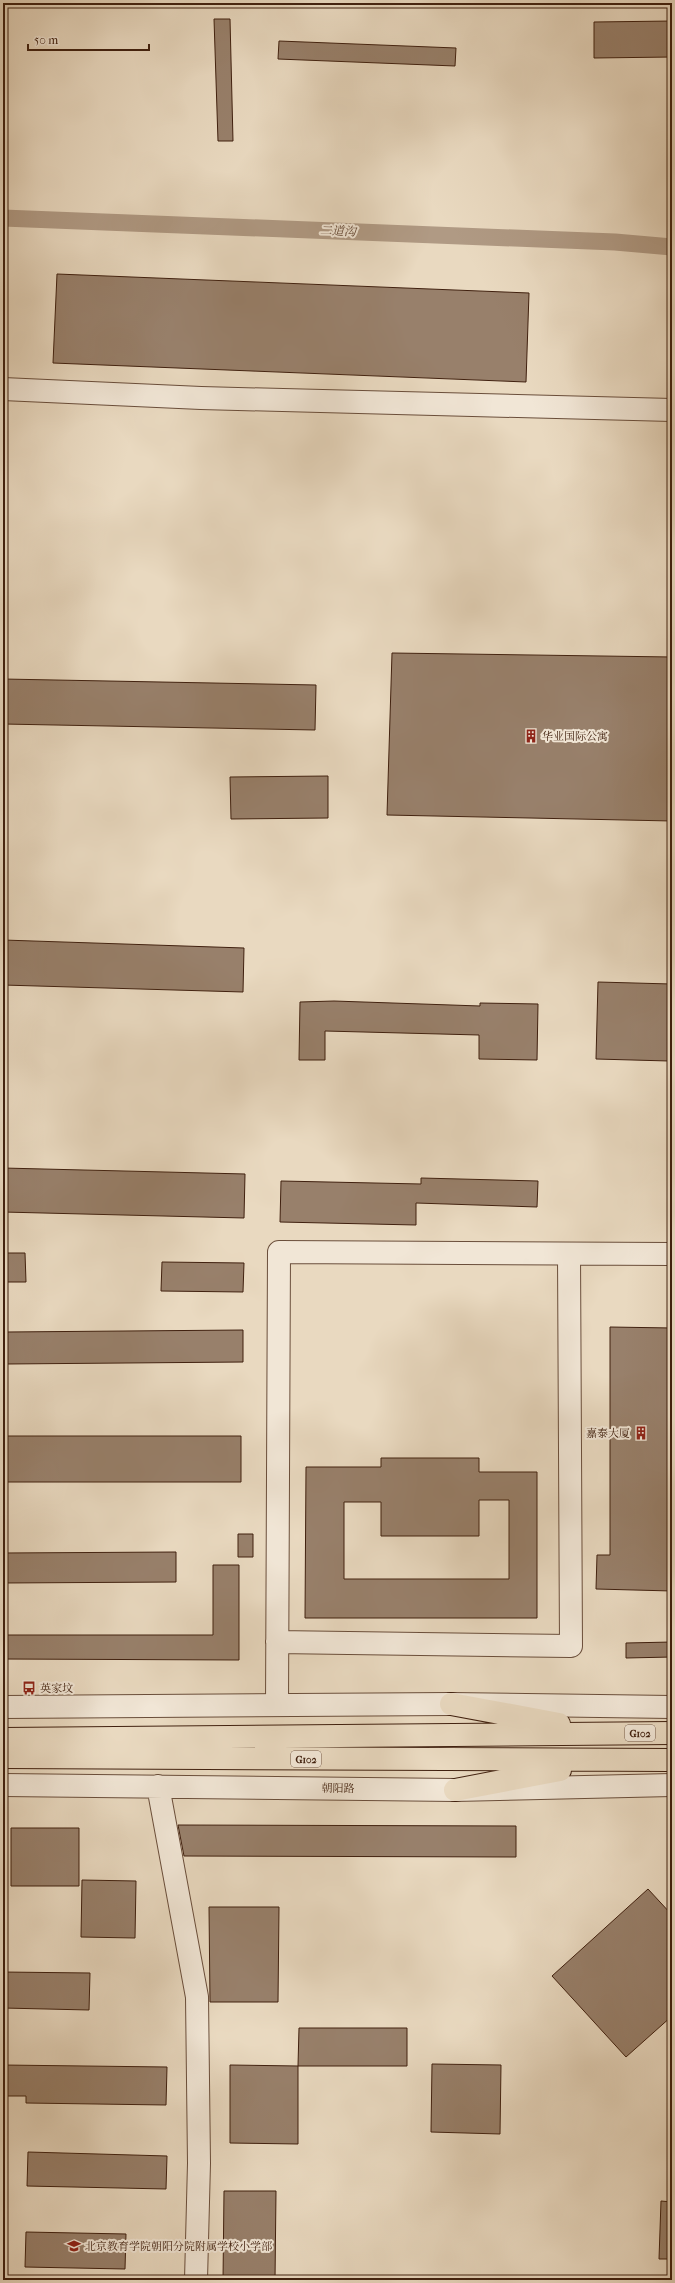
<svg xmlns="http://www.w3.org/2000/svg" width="675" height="2283" font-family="'IM FELL French Canon','Noto Serif SC',serif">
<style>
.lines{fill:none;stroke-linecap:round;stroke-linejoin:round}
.canal{stroke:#b09a84;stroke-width:17}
.building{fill:#98806b;stroke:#40200f;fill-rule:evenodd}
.minor-casing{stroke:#6a4e3b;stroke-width:24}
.highway-casing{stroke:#40200f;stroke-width:24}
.minor{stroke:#f1e6d6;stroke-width:22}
.highway{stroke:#e9d9c0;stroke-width:22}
.labels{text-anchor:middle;stroke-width:4;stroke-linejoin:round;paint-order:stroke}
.shield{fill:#f1e6d6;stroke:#755b4b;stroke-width:1}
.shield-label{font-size:10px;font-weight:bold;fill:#40200f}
.poi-label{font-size:11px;fill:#40200f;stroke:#f1e6d6;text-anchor:start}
.street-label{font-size:11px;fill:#40200f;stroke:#f1e6d6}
.water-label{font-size:12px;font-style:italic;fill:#624532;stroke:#f1e6d6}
</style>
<rect width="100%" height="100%" fill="#e9d9c0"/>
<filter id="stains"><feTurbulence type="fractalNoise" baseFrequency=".005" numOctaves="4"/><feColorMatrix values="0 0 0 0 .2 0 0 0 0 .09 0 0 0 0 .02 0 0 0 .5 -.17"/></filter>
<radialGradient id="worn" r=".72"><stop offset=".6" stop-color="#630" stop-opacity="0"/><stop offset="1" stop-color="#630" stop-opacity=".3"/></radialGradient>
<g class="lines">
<path class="canal" d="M 3,218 L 615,242 L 672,247"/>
</g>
<path class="building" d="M 214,19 L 230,19 L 233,141 L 218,141 Z
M 672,21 L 672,57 L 594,58 L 594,22 Z
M 279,41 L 456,48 L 455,66 L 278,59 Z
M 57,274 L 529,293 L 526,382 L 53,363 Z
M 392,653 L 672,657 L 672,821 L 387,815 Z
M 3,679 L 316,685 L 315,730 L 3,724 Z
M 328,776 L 328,818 L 231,819 L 230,777 Z
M 3,940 L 244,948 L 243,992 L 3,985 Z
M 598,982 L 671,984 L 669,1061 L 596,1059 Z
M 334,1001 L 480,1006 L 480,1003 L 538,1004 L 537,1060 L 479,1059 L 479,1035 L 325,1031 L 325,1060 L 299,1060 L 300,1002 Z
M 3,1168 L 245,1174 L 244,1218 L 3,1212 Z
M 421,1178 L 538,1181 L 537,1207 L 416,1203 L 416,1225 L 280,1222 L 281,1181 L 421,1184 Z
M 3,1253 L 25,1253 L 26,1282 L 3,1282 Z
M 162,1262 L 244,1263 L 243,1292 L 161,1291 Z
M 610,1327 L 672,1328 L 672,1591 L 596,1589 L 597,1555 L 610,1555 Z
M 243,1330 L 243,1362 L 7,1364 L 7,1332 Z
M 4,1436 L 241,1436 L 241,1482 L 4,1482 Z
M 381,1458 L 479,1458 L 479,1472 L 537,1472 L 537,1618 L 305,1618 L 306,1467 L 381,1467 ZM 479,1500 L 509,1500 L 509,1579 L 344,1579 L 344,1502 L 381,1502 L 381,1536 L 479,1536 Z
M 238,1534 L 253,1534 L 253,1557 L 238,1557 Z
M 176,1552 L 176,1582 L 3,1583 L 3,1553 Z
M 213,1565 L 239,1565 L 239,1660 L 3,1659 L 3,1635 L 213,1635 Z
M 672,1642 L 672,1657 L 626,1658 L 626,1643 Z
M 178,1825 L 516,1826 L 516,1857 L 184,1856 Z
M 11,1828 L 79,1828 L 79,1886 L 11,1886 Z
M 82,1880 L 136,1881 L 135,1938 L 81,1937 Z
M 648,1889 L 672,1915 L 672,2016 L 626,2057 L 552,1976 Z
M 209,1907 L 279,1907 L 278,2002 L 210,2002 Z
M 3,1972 L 90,1973 L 89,2010 L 3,2008 Z
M 299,2028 L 407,2028 L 407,2066 L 298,2066 Z
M 432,2064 L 501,2065 L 500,2134 L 431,2132 Z
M 3,2065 L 167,2067 L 166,2105 L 26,2103 L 26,2096 L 3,2096 Z
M 230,2065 L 298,2066 L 298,2144 L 230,2143 Z
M 28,2152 L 167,2156 L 166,2189 L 27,2186 Z
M 224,2191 L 276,2191 L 275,2280 L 223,2280 Z
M 661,2201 L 672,2202 L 672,2259 L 659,2259 Z
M 26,2232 L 126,2234 L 125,2269 L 25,2267 Z"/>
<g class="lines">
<g class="minor-casing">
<path id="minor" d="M 3,389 L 201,398 L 672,410
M 277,1642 L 571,1646 L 569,1254
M 277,1705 L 279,1252 L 672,1254
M 3,1707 L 451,1704 L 672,1707
M 3,1785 L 455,1790 L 672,1785
M 158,1786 L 197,1997 L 199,2163 L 196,2280"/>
</g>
<g class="highway-casing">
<path id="highway" d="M 451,1704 L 559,1724
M 3,1739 L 672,1733
M 3,1757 L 672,1760
M 455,1790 L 560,1770"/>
</g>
<use href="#minor" class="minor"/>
<use href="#highway" class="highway"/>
</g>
<defs>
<g id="building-bare" transform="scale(1.08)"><path d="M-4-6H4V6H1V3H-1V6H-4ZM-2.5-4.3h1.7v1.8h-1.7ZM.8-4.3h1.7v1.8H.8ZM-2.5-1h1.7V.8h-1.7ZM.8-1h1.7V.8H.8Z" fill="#8f2418" stroke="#f1e6d6" stroke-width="2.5" paint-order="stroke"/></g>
<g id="bus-bare" transform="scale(1.08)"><path d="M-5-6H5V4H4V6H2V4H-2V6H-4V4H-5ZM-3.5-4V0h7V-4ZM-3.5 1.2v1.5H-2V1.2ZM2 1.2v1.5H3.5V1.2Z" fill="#8f2418" stroke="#f1e6d6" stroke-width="2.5" paint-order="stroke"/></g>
<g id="school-bare" transform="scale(1.08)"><path d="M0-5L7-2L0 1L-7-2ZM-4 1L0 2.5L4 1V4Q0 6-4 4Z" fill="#8f2418" stroke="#f1e6d6" stroke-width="2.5" paint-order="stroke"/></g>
</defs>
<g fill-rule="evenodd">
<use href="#building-bare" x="531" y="736"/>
<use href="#building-bare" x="641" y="1433"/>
<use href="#bus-bare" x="29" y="1688"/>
<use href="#school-bare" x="74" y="2246"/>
</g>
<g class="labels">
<g class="shield">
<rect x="625" y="1725" width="30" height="16" rx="3"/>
<rect x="291" y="1751" width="30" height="16" rx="3"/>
</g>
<g class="shield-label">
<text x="640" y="1737">G102</text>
<text x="306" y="1763">G102</text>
</g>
<g class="poi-label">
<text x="542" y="740">华业国际公寓</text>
<text x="630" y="1437" text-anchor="end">嘉泰大厦</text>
<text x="40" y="1692">英家坟</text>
<text x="85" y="2250">北京教育学院朝阳分院附属学校小学部</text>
</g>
<g class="street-label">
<text transform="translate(338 1788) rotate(1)" y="4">朝阳路</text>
</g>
<g class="water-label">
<text transform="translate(338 231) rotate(2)" y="4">二道沟</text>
</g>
</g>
<rect width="675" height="2283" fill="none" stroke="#e9d9c0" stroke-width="16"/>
<rect x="4" y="4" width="667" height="2275" fill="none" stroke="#40200f" stroke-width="2"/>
<rect x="8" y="8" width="659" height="2267" fill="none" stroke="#40200f"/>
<path d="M28 44v6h121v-6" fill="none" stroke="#40200f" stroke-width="2"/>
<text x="34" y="44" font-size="12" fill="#40200f" stroke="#f1e6d6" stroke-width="3" paint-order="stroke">50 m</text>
<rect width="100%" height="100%" filter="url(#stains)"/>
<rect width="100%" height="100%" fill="url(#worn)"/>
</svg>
